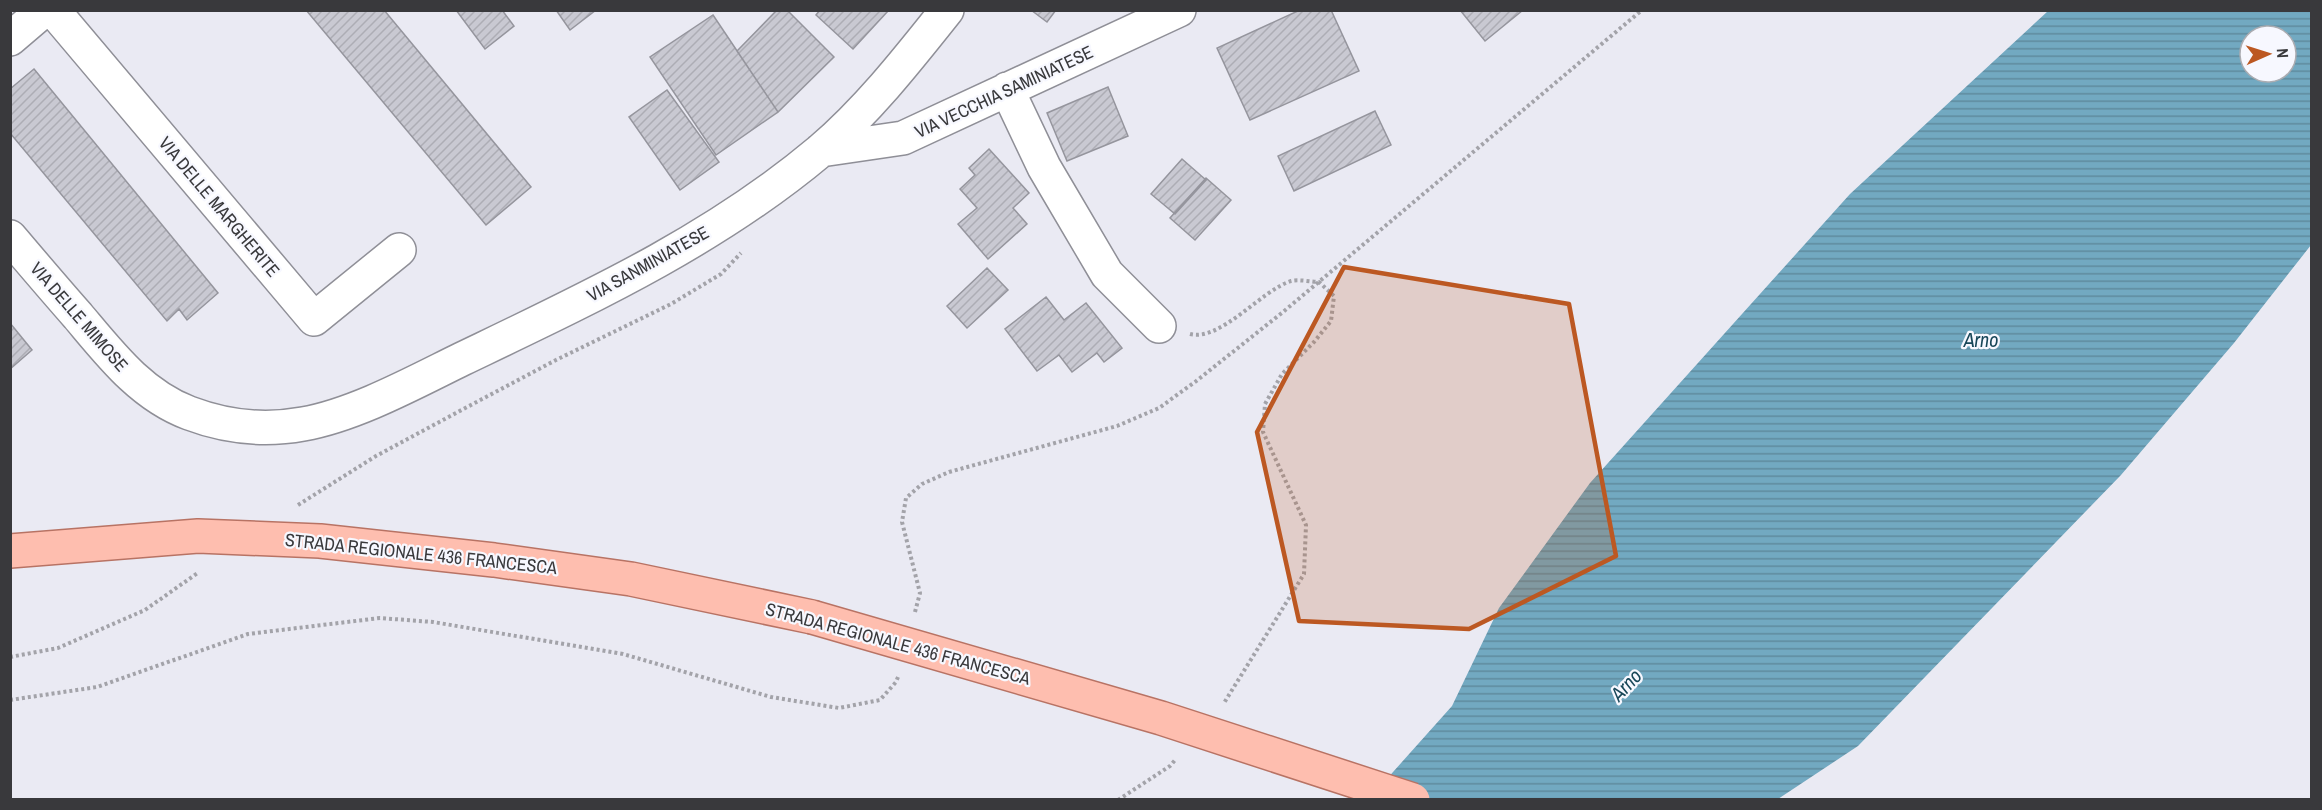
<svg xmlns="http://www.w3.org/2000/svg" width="2322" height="810" font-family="'Archivo Narrow',sans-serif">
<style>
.water{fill:url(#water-rules);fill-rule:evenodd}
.building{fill:url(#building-hatch);stroke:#95959d;stroke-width:1.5}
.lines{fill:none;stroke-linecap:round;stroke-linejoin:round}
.minor-casing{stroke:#8f8f97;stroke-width:36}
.major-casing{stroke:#b87364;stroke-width:36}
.path{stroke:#a3a3a9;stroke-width:4;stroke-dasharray:3 3;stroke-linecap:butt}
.minor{stroke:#fff;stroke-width:33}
.major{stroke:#febeaf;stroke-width:33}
.major-bridge-casing{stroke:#b87364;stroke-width:36;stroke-linecap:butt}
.major-bridge{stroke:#febeaf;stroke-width:33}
.marked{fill:#bc5822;fill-opacity:0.2;stroke:#bc5822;stroke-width:4.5;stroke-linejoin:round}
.labels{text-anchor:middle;stroke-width:4.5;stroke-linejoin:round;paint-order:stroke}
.street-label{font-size:18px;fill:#39393c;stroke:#f7f8ff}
.water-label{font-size:20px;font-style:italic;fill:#184759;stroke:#f7f8ff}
</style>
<defs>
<pattern id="water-rules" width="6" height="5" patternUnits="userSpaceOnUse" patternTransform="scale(1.5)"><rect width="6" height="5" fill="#72a9c1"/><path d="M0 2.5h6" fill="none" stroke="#5f8b9e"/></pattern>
<pattern id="building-hatch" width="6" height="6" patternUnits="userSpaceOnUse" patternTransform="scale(1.5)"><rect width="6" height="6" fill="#c9c9d2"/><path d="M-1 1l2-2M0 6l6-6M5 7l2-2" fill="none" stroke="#adadb5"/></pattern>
</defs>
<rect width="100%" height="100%" fill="#eaeaf3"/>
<path class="water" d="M 2048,11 L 2311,11 L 2311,245 L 2234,343 L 2121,475 L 1858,746 L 1778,799 L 1368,800 L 1452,706 L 1499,608 L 1590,483 L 1850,194 ZM 2250,36 L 2286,36 L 2286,72 L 2250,72 Z"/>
<path class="building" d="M 306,10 L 384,10 L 531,187 L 486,225 Z
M 456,10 L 502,10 L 514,26 L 485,49 Z
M 556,10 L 596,10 L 570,30 Z
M 777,10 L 787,10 L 834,57 L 778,112 L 737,51 Z
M 820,10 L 887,10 L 888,11 L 853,49 L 816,15 Z
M 1031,10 L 1056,10 L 1047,22 Z
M 1300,10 L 1331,10 L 1359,71 L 1250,120 L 1217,48 Z
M 1460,10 L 1523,10 L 1485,41 Z
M 713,15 L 778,112 L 716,155 L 650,57 Z
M 34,69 L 218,293 L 187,320 L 179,309 L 167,321 L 10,133 L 10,89 Z
M 1108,87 L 1128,136 L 1067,161 L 1047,113 Z
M 667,90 L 719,162 L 680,190 L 629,117 Z
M 1375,111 L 1391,145 L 1294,191 L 1278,156 Z
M 989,149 L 1029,193 L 1013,208 L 1027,224 L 988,259 L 958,224 L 977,208 L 960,189 L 975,175 L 969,168 Z
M 1182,159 L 1206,180 L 1175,214 L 1151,194 Z
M 1206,178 L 1231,200 L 1195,240 L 1170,218 Z
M 987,268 L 1008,290 L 967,328 L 947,306 Z
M 1046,297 L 1064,320 L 1086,303 L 1122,348 L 1104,362 L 1097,353 L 1072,372 L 1059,355 L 1037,371 L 1005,329 Z
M 10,323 L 32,350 L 10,369 Z"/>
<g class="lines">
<g class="minor-casing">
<path id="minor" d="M 53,10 L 314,319 L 399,250
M 10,39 L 44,10
M 1007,89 L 1044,167 L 1107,274 L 1159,326
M 821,150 L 903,138 L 1179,10
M 10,237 C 33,264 55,290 78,316 C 110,354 141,395 189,413 C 226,427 265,431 303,424 C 355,415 415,382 462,359 C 587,299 713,241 820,151 C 868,110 908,59 947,10"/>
</g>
<g class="major-casing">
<path id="major" d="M 10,551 L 198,536 L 320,541 L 494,560 L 631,579 L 812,617"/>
</g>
<path class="path" d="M 1190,334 C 1220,342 1262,290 1291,281 C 1299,279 1311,282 1319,282 L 1334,296 L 1331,321 L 1314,342 L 1282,374 L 1265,404 L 1263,432 L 1306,525 L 1304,574 L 1224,703
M 298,505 L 376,456 L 469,406 L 556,360 L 671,304 L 721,274 L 741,253
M 915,612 L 920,593 L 902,522 L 906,498 L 922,484 L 949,472 L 1117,426 L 1159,408 L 1195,382 L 1283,312 L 1642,10
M 10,657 L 58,648 L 145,610 L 199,572
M 10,700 L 97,687 L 248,634 L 380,618 L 433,622 L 623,654 L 771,697 L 839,708 L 880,700 L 896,682 L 898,677
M 1118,800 L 1170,766 L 1176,759"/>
<use href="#minor" class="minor"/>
<use href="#major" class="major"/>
<g class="major-bridge-casing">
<path id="major-bridge" d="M 812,617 L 1161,718 L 1413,800"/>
</g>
<use href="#major-bridge" class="major-bridge"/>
</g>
<path class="marked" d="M 1344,267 L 1569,304 L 1616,556 L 1469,629 L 1299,621 L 1257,432 Z"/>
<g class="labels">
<g class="street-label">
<text transform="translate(1004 92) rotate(-25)" y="6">VIA VECCHIA SAMINIATESE</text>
<text transform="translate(219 207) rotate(50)" y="6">VIA DELLE MARGHERITE</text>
<text transform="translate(648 264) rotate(-29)" y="6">VIA SANMINIATESE</text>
<text transform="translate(79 317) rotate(49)" y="6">VIA DELLE MIMOSE</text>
<text transform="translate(421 554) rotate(6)" y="6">STRADA REGIONALE 436 FRANCESCA</text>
<text transform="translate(898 644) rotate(15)" y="6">STRADA REGIONALE 436 FRANCESCA</text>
</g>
<g class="water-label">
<text x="1981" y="347">Arno</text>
<text transform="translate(1626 685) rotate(-47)" y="7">Arno</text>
</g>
</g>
<rect width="2322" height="810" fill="none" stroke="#39393c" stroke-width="24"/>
<g transform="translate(2268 54) rotate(87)"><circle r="28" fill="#f7f8ff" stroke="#abacb1" stroke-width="1.5"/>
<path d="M0-4.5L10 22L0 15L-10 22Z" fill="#bc5822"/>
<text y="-9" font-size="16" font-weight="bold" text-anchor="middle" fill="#39393c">N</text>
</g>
</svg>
